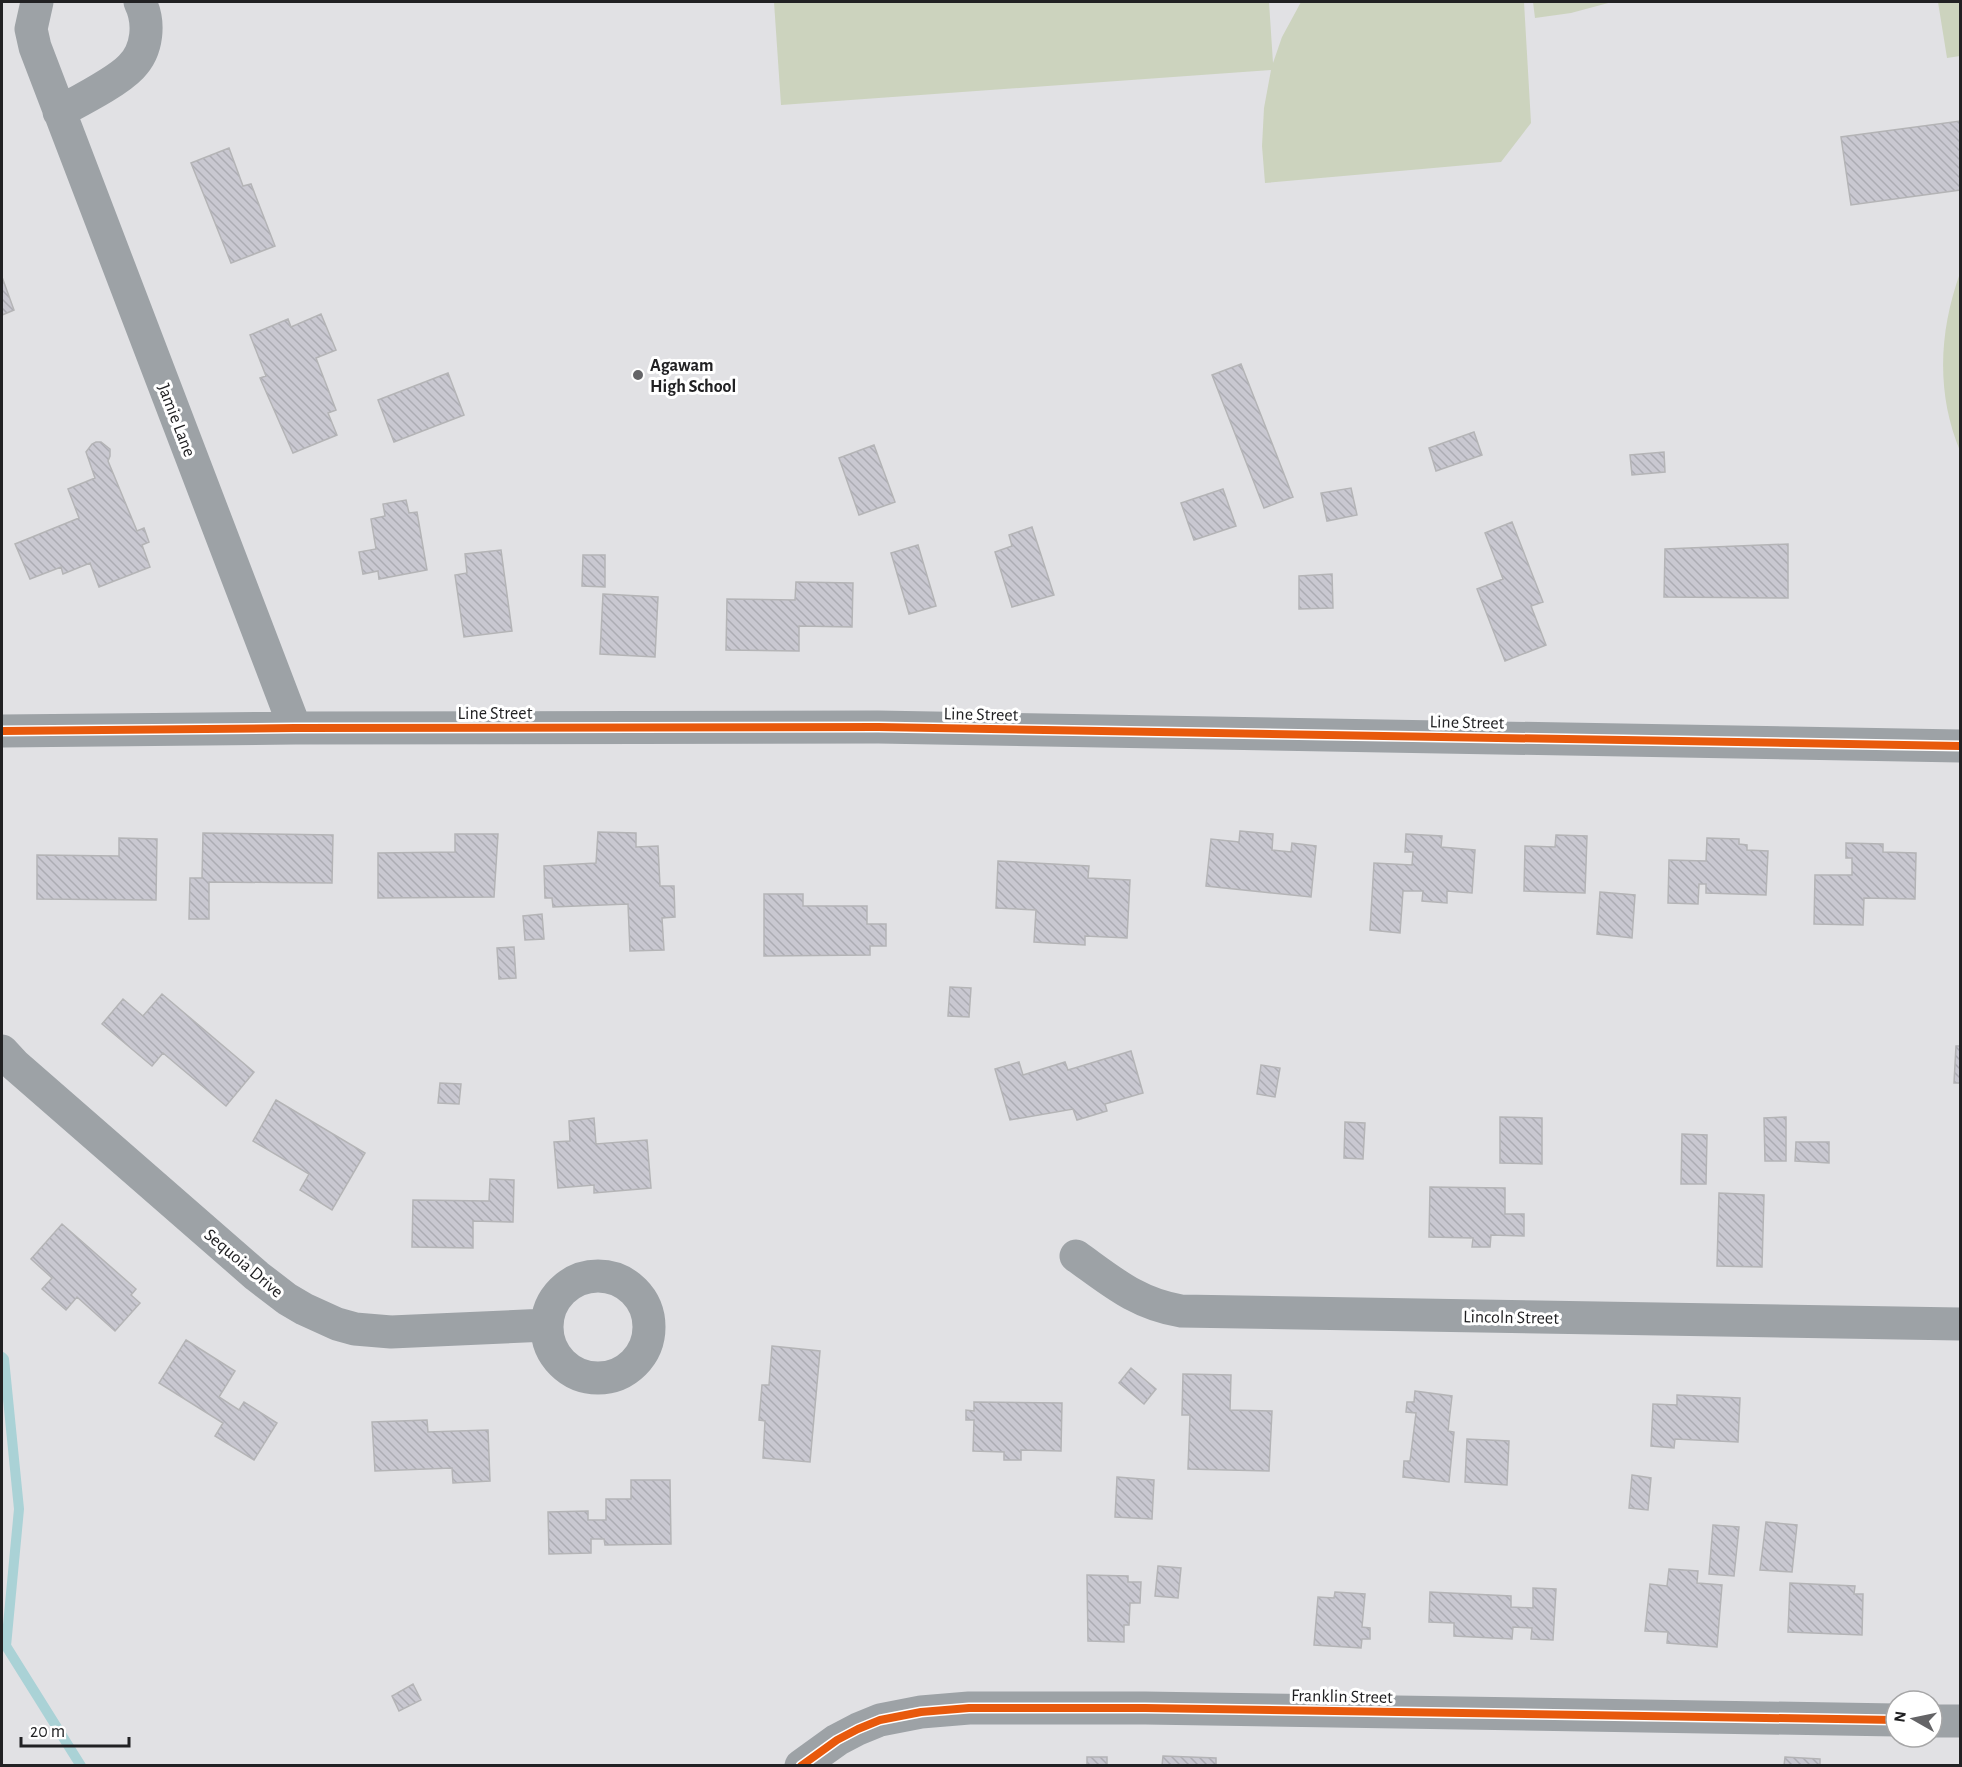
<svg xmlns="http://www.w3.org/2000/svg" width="1962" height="1767" font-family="'Alegreya Sans',sans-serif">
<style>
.garden{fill:#ccd3be}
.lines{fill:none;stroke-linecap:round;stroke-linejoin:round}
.stream{stroke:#aad2d6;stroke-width:10}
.building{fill:url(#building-back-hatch);stroke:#b4b4b6;stroke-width:1.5}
.street{stroke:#9da2a6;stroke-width:33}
.cycleway-casing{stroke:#fff;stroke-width:11}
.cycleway{stroke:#e8590c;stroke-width:8}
.poi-dot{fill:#646467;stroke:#fff;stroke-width:2}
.labels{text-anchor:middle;stroke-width:6;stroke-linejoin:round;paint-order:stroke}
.poi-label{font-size:18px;font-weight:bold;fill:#212123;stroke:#fff;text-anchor:start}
.street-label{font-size:18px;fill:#212123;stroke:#fff}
</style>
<defs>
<pattern id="building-back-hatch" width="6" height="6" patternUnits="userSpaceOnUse" patternTransform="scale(1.5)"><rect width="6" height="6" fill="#c9c8d1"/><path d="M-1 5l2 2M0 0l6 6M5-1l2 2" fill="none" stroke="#acacb3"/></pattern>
</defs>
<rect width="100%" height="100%" fill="#e1e1e4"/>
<path class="garden" d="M 774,2 L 1269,2 L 1273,63 L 1282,37 L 1301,2 L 1524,2 L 1531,123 L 1501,162 L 1265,183 L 1262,146 L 1264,108 L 1271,70 L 781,105 Z
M 1533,2 L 1612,2 L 1571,13 L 1535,18 Z
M 1938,2 L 1960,2 L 1960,56 L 1947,58 Z
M 1960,273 L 1960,451 C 1936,393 1939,332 1960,273 Z"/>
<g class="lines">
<path class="stream" d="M 2,1357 L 4,1359 L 19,1509 L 6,1646 L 81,1766"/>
</g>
<path class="building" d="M 1960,121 L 1960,190 L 1851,205 L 1841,137 Z
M 229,148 L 243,186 L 251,184 L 275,246 L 231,263 L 191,163 Z
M 2,277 L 14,310 L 2,315 Z
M 321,314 L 336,350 L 316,358 L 336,410 L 328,413 L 337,435 L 293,453 L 260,378 L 266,376 L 250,335 L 288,319 L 291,327 Z
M 1241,364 L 1293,497 L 1264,508 L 1212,375 Z
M 448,373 L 464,415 L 394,442 L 378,400 Z
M 1474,432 L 1482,455 L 1436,471 L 1429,448 Z
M 96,442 L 101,442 L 110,449 L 110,456 L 108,461 L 137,531 L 144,528 L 149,542 L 142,545 L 150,567 L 99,587 L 90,563 L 63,574 L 61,567 L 30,579 L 15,544 L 79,518 L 68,489 L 95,478 L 86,452 L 92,444 Z
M 874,445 L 895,502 L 859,515 L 839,458 Z
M 1664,452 L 1665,472 L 1632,475 L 1630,455 Z
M 1351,488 L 1357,515 L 1327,521 L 1321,493 Z
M 1223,489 L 1236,526 L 1194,540 L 1181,503 Z
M 406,500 L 409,513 L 417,512 L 427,570 L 379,579 L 378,571 L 363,574 L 359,552 L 376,549 L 371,519 L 385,516 L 383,504 Z
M 1512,522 L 1543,602 L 1531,606 L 1546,645 L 1505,661 L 1477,589 L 1503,579 L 1485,533 Z
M 1032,527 L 1054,595 L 1012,607 L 995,552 L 1012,546 L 1009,535 Z
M 1788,544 L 1788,598 L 1664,597 L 1665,549 Z
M 918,545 L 936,606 L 909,614 L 891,553 Z
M 501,550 L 512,631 L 464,637 L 455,575 L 467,573 L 465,554 Z
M 583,555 L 605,555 L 605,587 L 582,586 Z
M 1332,574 L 1333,608 L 1299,609 L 1299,576 Z
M 796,582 L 853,583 L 852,627 L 799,626 L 799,651 L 726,650 L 727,599 L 795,600 Z
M 603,594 L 658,597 L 655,657 L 600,654 Z
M 1240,831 L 1273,834 L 1272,850 L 1291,852 L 1292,843 L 1316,846 L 1311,897 L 1206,886 L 1211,839 L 1239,842 Z
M 598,832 L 636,833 L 636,847 L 658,846 L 660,886 L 674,886 L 675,917 L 662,918 L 664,950 L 630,951 L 628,904 L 553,907 L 552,898 L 545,898 L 544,866 L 596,863 Z
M 203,833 L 333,835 L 332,883 L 209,882 L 209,919 L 189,919 L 190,878 L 202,878 Z
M 455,834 L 498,834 L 494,897 L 378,898 L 378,853 L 455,852 Z
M 1406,834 L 1442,836 L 1441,847 L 1475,850 L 1472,893 L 1447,891 L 1447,903 L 1422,901 L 1423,891 L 1403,891 L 1400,933 L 1370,930 L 1374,863 L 1412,865 L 1413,852 L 1405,852 Z
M 1556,835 L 1587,836 L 1585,893 L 1524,891 L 1525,846 L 1555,847 Z
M 119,838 L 157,839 L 156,900 L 37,899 L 37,855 L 119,856 Z
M 1707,838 L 1739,839 L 1739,844 L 1747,845 L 1747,850 L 1768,851 L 1766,895 L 1706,893 L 1706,884 L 1699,884 L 1698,904 L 1668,903 L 1669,860 L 1706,861 Z
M 1846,843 L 1883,844 L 1883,852 L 1916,853 L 1915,899 L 1864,898 L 1863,925 L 1814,924 L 1815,875 L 1852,875 L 1852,858 L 1846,858 Z
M 998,861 L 1089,866 L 1088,878 L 1130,880 L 1127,938 L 1085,936 L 1085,945 L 1034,942 L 1036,910 L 996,908 Z
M 1600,892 L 1635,895 L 1632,938 L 1597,934 Z
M 764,894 L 803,894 L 803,906 L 867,906 L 867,924 L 886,924 L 886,946 L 870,946 L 870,955 L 764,956 Z
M 542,914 L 544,939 L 525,940 L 523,916 Z
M 514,947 L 516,978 L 499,979 L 497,948 Z
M 950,987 L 971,988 L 969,1017 L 948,1016 Z
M 162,994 L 254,1072 L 226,1106 L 163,1053 L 152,1066 L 102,1024 L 123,999 L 143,1016 Z
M 1956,1046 L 1960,1046 L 1960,1083 L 1954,1083 Z
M 1131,1051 L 1143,1093 L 1105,1104 L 1107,1111 L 1077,1120 L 1073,1109 L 1010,1120 L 995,1069 L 1019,1062 L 1023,1075 L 1065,1062 L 1068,1070 Z
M 1261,1065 L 1280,1068 L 1275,1097 L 1257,1094 Z
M 440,1083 L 461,1084 L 459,1104 L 438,1103 Z
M 276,1100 L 365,1153 L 332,1210 L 300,1190 L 309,1174 L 253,1141 Z
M 1500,1117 L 1542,1118 L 1542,1164 L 1500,1163 Z
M 1786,1117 L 1786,1161 L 1765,1161 L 1764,1118 Z
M 594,1118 L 596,1144 L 647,1140 L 651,1188 L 594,1193 L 594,1185 L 558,1188 L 554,1142 L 570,1141 L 569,1121 Z
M 1345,1122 L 1365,1123 L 1363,1159 L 1344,1158 Z
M 1682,1134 L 1707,1135 L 1706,1184 L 1681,1184 Z
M 1796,1142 L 1829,1142 L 1829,1163 L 1795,1161 Z
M 490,1179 L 514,1180 L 513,1222 L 473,1221 L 473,1248 L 412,1247 L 413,1200 L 489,1201 Z
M 1430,1187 L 1505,1188 L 1505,1214 L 1524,1214 L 1524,1236 L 1491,1235 L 1490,1247 L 1472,1247 L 1473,1238 L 1429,1237 Z
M 1719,1193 L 1764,1195 L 1762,1267 L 1717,1266 Z
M 62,1224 L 136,1289 L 131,1295 L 140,1303 L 115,1331 L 77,1297 L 66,1310 L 42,1289 L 52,1278 L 31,1259 Z
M 186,1340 L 235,1371 L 219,1397 L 239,1410 L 244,1402 L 277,1423 L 254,1460 L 215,1436 L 223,1423 L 159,1383 Z
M 772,1346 L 820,1351 L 810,1462 L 763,1458 L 765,1421 L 759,1420 L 762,1385 L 769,1385 Z
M 1131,1368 L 1156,1389 L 1144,1404 L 1119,1383 Z
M 1183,1374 L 1231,1375 L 1230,1410 L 1272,1411 L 1269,1471 L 1188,1469 L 1190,1415 L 1182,1415 Z
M 1415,1391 L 1452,1396 L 1448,1431 L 1454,1432 L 1449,1482 L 1403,1477 L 1404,1461 L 1410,1461 L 1416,1413 L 1406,1412 L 1407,1402 L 1414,1402 Z
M 1677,1395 L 1740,1398 L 1738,1442 L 1675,1439 L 1674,1448 L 1651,1446 L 1653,1404 L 1677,1405 Z
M 974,1402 L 1062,1403 L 1061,1451 L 1021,1450 L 1021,1460 L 1004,1460 L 1004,1452 L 973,1451 L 974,1420 L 966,1420 L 966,1410 L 974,1411 Z
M 427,1420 L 428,1432 L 488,1430 L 490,1481 L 453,1483 L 452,1468 L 375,1471 L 372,1422 Z
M 1467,1439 L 1509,1441 L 1507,1485 L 1465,1482 Z
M 1632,1475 L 1651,1478 L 1648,1510 L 1629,1508 Z
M 1117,1477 L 1154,1480 L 1152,1519 L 1115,1517 Z
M 631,1480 L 670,1480 L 671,1544 L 605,1545 L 604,1539 L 591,1539 L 591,1553 L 549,1554 L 548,1512 L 588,1511 L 588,1520 L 606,1520 L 606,1499 L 631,1499 Z
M 1766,1522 L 1797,1525 L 1792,1572 L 1760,1570 Z
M 1713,1525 L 1739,1527 L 1734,1576 L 1709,1574 Z
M 1158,1566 L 1181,1568 L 1178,1598 L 1155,1596 Z
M 1669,1569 L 1698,1571 L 1697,1583 L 1722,1585 L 1717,1647 L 1667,1643 L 1668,1632 L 1645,1631 L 1650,1584 L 1667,1586 Z
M 1087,1575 L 1128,1576 L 1128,1582 L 1141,1582 L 1140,1603 L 1130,1603 L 1129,1625 L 1124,1625 L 1124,1642 L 1088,1641 Z
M 1790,1583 L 1855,1586 L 1854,1594 L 1863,1594 L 1862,1635 L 1788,1632 Z
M 1533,1588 L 1556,1589 L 1553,1640 L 1531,1639 L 1532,1628 L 1513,1627 L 1512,1639 L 1454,1636 L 1454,1623 L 1429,1622 L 1430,1592 L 1511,1596 L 1511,1607 L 1533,1608 Z
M 1335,1592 L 1365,1594 L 1362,1627 L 1370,1628 L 1370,1639 L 1362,1639 L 1361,1648 L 1314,1645 L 1318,1597 L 1334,1598 Z
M 413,1684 L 421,1700 L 399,1711 L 392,1696 Z
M 1163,1756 L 1216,1758 L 1216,1766 L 1162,1766 Z
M 1087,1757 L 1107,1757 L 1107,1766 L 1087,1766 Z
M 1785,1757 L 1820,1759 L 1820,1766 L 1784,1766 Z"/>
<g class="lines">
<path class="street" d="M 37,2 L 31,29 L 35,47 L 295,728
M 59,112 C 79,101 117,82 131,67 C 148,50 150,22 140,2
M 2,731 L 295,728 L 878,727 L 1960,746
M 2,1051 L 15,1065 L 257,1276 L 287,1299 L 304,1309 L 337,1324 L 355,1329 L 391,1332 L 547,1325
M 1076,1256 C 1111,1281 1137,1304 1181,1311 L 1960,1324
M547 1327a51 51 0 1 1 102 0a51 51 0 1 1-102 0Z
M 1932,1721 L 1960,1721
M 801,1766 L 837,1740 L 858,1729 L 880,1720 L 921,1712 L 969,1708 L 1145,1708 L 1896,1720"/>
<g class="cycleway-casing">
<path id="cycleway" d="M 2,731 L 295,728 L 878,727 L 1960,746
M 801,1766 L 837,1740 L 858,1729 L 880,1720 L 921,1712 L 969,1708 L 1145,1708 L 1896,1720"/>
</g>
<use href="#cycleway" class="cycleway"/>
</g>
<circle class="poi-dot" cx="638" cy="375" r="6"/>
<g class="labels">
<g class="poi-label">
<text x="650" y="371">Agawam<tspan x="650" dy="21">High School</tspan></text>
</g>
<g class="street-label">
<text transform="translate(177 420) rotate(69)" y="6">Jamie Lane</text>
<text x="495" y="719">Line Street</text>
<text transform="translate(981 714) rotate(1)" y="6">Line Street</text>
<text transform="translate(1467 722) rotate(1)" y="6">Line Street</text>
<text transform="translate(244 1263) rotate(40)" y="6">Sequoia Drive</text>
<text transform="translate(1511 1317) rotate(1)" y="6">Lincoln Street</text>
<text transform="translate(1342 1696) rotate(1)" y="6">Franklin Street</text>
</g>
</g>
<rect width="1962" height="1767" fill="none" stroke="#212123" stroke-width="6"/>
<g transform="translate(1914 1719) rotate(279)"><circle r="28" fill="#ffffff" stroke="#a6a6a7" stroke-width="1.5"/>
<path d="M0-4.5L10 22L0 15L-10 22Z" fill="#646467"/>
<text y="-9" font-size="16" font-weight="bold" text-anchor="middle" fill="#212123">N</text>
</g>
<path d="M21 1737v9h108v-9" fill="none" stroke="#212123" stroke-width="3"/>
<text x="30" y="1737" font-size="18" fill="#212123" stroke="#ffffff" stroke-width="4.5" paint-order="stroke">20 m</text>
</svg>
